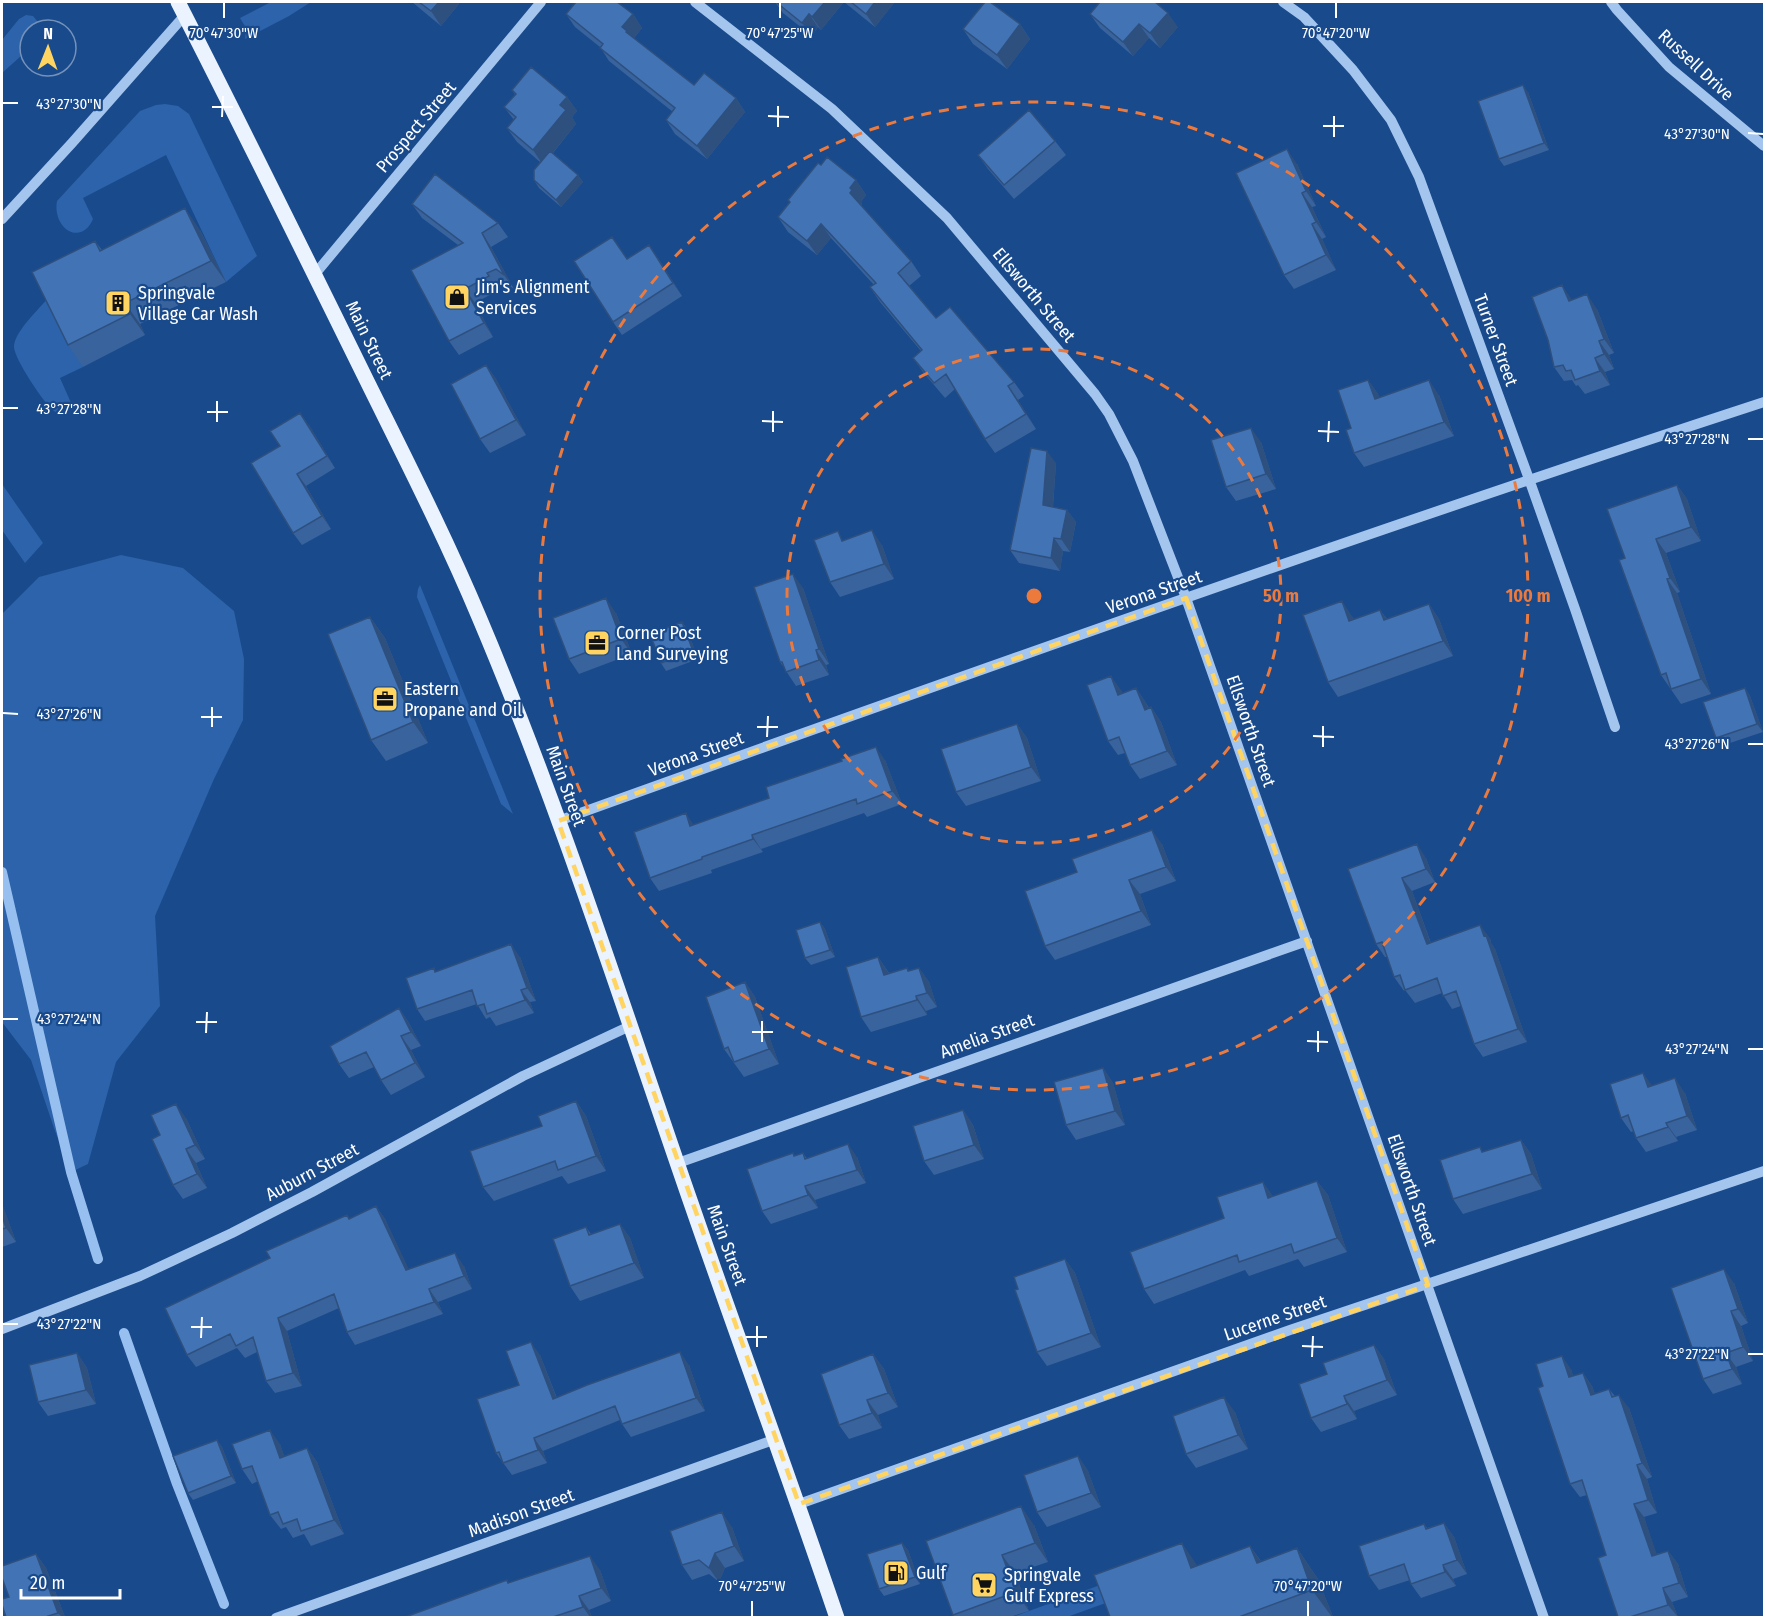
<svg xmlns="http://www.w3.org/2000/svg" width="1766" height="1619" font-family="'Fira Sans Condensed',sans-serif">
<style>
.green{fill:#2c63aa}
.lines{fill:none;stroke-linecap:round;stroke-linejoin:round}
.stream{stroke:#97bff0;stroke-width:10}
.minor{stroke:#a4c5ee;stroke-width:10}
.major{stroke:#ebf3ff;stroke-width:15}
.wall{fill:#39639c}
.shaded-wall{fill:#2e507f}
.building{fill:#4273b5;stroke:#2e507f;stroke-width:1.5}
.marked{fill:none;stroke:#ffd461;stroke-width:4.5;stroke-dasharray:12 8;stroke-linejoin:round}
.ticks{fill:none;stroke:#fff;stroke-width:2}
.ring{fill:none;stroke:#ed7a3d;stroke-width:3;stroke-dasharray:10 8}
.labels{text-anchor:middle;stroke-width:4.5;stroke-linejoin:round;paint-order:stroke}
.street-label{font-size:18px;fill:#fff;stroke:#194a8c}
.poi-label{font-size:18px;fill:#fff;stroke:#194a8c;text-anchor:start}
.ticks-label{font-size:15px;text-anchor:middle;fill:#fff;stroke:#194a8c;stroke-width:4.5;stroke-linejoin:round;paint-order:stroke}
.centre{fill:#ed7a3d;stroke:#194a8c;stroke-width:3}
.ring-label{font-size:18px;text-anchor:middle;font-weight:bold;fill:#ed7a3d;stroke:#194a8c;stroke-width:4.5;stroke-linejoin:round;paint-order:stroke}
</style>
<rect width="100%" height="100%" fill="#194a8c"/>
<path class="green" d="M 271,2 L 311,2 L 289,16 L 245,39 L 246,28 L 240,18 Z
M 26,15 L 33,16 L 38,22 L 40,30 L 30,30 L 30,48 L 2,73 L 2,40 L 19,19 Z
M 165,104 L 178,106 L 189,114 L 257,256 L 226,282 L 166,155 L 83,198 L 93,219 C 81,247 52,228 57,201 L 140,111 L 156,105 Z
M 49,297 L 83,367 L 60,378 L 72,405 L 67,412 C 62,414 58,414 54,411 C 44,404 14,358 14,347 C 14,332 39,309 49,297 Z
M 2,484 L 43,543 L 25,563 L 2,530 Z
M 121,555 L 183,568 L 234,611 L 244,659 L 243,720 L 214,779 L 155,916 L 160,1006 L 116,1062 L 88,1164 L 71,1172 L 55,1131 L 31,1060 L 2,1022 L 2,614 L 39,577 Z
M 420,585 L 513,814 L 501,804 L 417,597 L 418,589 Z
M 1122,1577 L 1114,1600 L 1067,1617 L 1010,1618 Z"/>
<g class="lines">
<path class="stream" d="M 2,872 L 71,1172 L 98,1259
M 124,1333 L 177,1484 L 224,1604"/>
<path class="minor" d="M 695,2 L 832,109 L 947,218 L 1095,394 L 1109,414 L 1133,461 L 1186,598 L 1544,1618
M 1283,2 L 1304,17 L 1353,70 L 1391,120 L 1419,177 L 1529,479 L 1575,609 L 1615,727
M 1611,2 L 1617,10 L 1669,67 L 1764,146
M 2,219 L 72,143 L 185,15
M 315,274 L 541,2
M 558,821 C 959,677 1360,534 1764,402
M 678,1163 L 1307,941
M 2,1329 L 140,1276 L 232,1233 L 312,1192 L 523,1076 L 630,1026
M 799,1504 L 1290,1330 L 1764,1171
M 276,1618 L 776,1439"/>
<path class="major" d="M 178,2 C 242,127 304,253 366,379 C 405,458 445,536 479,617 C 560,808 623,1007 691,1203 C 739,1342 790,1479 837,1618"/>
</g>
<path class="wall" d="M 412,2 L 457,2 L 459,4 L 441,26 Z
M 775,2 L 892,2 L 894,3 L 875,27 L 844,2 L 821,30 L 818,27 L 812,36 L 783,13 Z
M 566,14 L 633,14 L 642,28 L 634,38 L 694,85 L 736,98 L 745,112 L 707,159 L 675,134 L 666,120 L 673,112 L 609,61 L 600,47 L 575,27 Z
M 1090,14 L 1178,27 L 1160,48 L 1149,38 L 1133,56 L 1100,28 Z
M 1020,24 L 1030,39 L 1007,69 L 973,44 L 963,29 Z
M 512,90 L 567,97 L 577,111 L 572,117 L 576,124 L 553,153 L 578,175 L 583,182 L 561,207 L 539,188 L 534,180 L 540,162 L 517,142 L 507,128 L 514,120 L 504,107 L 515,95 Z
M 1528,92 L 1549,150 L 1504,166 L 1499,159 Z
M 1055,141 L 1066,155 L 1014,199 L 988,169 L 978,155 Z
M 1297,164 L 1316,206 L 1312,207 L 1326,237 L 1322,239 L 1336,270 L 1294,289 L 1284,275 Z
M 821,165 L 856,180 L 866,195 L 861,202 L 862,204 L 861,206 L 911,261 L 921,276 L 909,286 L 936,318 L 1014,382 L 1024,396 L 1018,400 L 1036,429 L 995,453 L 985,439 L 955,389 L 945,398 L 923,372 L 913,358 L 921,351 L 880,302 L 870,287 L 874,285 L 831,238 L 817,255 L 788,232 L 778,217 L 790,202 L 788,200 Z
M 412,204 L 498,223 L 508,237 L 491,247 L 514,289 L 505,283 L 497,287 L 499,290 L 475,303 L 493,337 L 459,355 L 449,341 L 458,245 L 422,218 Z
M 200,230 L 226,282 L 140,324 L 145,335 L 83,367 L 68,345 L 95,241 L 102,250 Z
M 658,258 L 682,296 L 622,335 L 613,322 L 627,259 Z
M 1573,300 L 1597,309 L 1614,353 L 1609,355 L 1614,369 L 1605,372 L 1610,385 L 1585,394 L 1578,385 L 1576,386 L 1572,380 L 1564,381 L 1554,367 Z
M 486,365 L 496,379 L 526,435 L 490,453 L 480,439 Z
M 1368,380 L 1378,394 L 1379,398 L 1439,395 L 1454,436 L 1364,467 L 1354,453 L 1351,428 Z
M 309,425 L 335,468 L 306,486 L 331,529 L 302,545 L 293,533 L 280,446 Z
M 1261,442 L 1276,489 L 1236,501 L 1226,487 Z
M 1056,463 L 1053,507 L 1067,510 L 1076,522 L 1070,552 L 1063,551 L 1060,571 L 1019,563 L 1010,550 Z
M 1677,485 L 1687,499 L 1701,541 L 1666,553 L 1680,592 L 1677,593 L 1711,694 L 1681,704 L 1661,675 L 1625,558 Z
M 844,540 L 882,545 L 894,579 L 840,597 L 830,582 Z
M 803,588 L 829,664 L 826,665 L 829,675 L 796,686 L 780,662 Z
M 1429,604 L 1439,619 L 1453,656 L 1338,697 L 1328,682 L 1352,616 L 1353,619 L 1380,610 L 1387,619 Z
M 616,613 L 632,654 L 579,674 L 569,659 Z
M 370,617 L 385,638 L 428,743 L 386,761 L 371,740 Z
M 682,622 L 687,629 L 698,659 L 666,671 L 661,663 Z
M 1136,688 L 1146,703 L 1149,708 L 1151,707 L 1161,722 L 1177,765 L 1140,779 L 1130,765 L 1125,753 L 1118,755 L 1108,741 L 1121,690 L 1122,694 Z
M 1745,688 L 1750,696 L 1763,732 L 1721,746 L 1716,738 Z
M 1017,724 L 1027,738 L 1041,781 L 966,806 L 956,792 Z
M 885,760 L 902,804 L 867,817 L 864,813 L 761,849 L 763,852 L 711,870 L 712,873 L 659,891 L 650,878 L 694,825 Z
M 1162,844 L 1176,881 L 1140,894 L 1151,925 L 1055,960 L 1045,946 Z
M 1426,858 L 1435,882 L 1412,891 L 1431,943 L 1490,938 L 1491,943 L 1495,949 L 1527,1042 L 1483,1057 L 1474,1044 L 1461,1006 L 1452,1009 L 1442,993 L 1415,1003 L 1405,990 L 1404,991 L 1394,977 L 1387,957 L 1385,957 L 1376,944 L 1348,869 Z
M 820,922 L 825,929 L 835,957 L 811,965 L 805,958 Z
M 520,957 L 536,1001 L 530,1002 L 534,1013 L 496,1026 L 490,1017 L 486,1019 L 477,1004 L 425,1021 L 417,1009 L 436,972 Z
M 878,957 L 889,973 L 907,968 L 909,971 L 919,968 L 929,982 L 937,1007 L 926,1011 L 927,1015 L 871,1032 L 861,1017 Z
M 745,982 L 755,997 L 779,1064 L 744,1077 L 724,1049 Z
M 399,1008 L 409,1023 L 421,1046 L 411,1050 L 425,1077 L 391,1095 L 381,1080 L 374,1067 L 349,1078 L 339,1064 Z
M 1103,1068 L 1113,1083 L 1125,1125 L 1076,1140 L 1066,1125 Z
M 1652,1086 L 1685,1093 L 1697,1130 L 1676,1137 L 1678,1141 L 1646,1152 L 1636,1138 L 1634,1131 L 1631,1132 L 1621,1118 Z
M 576,1101 L 586,1116 L 606,1171 L 568,1184 L 562,1176 L 494,1201 L 483,1187 L 542,1126 Z
M 963,1110 L 973,1125 L 984,1159 L 934,1175 L 924,1161 Z
M 186,1118 L 205,1159 L 196,1163 L 207,1188 L 183,1199 L 173,1185 L 160,1135 Z
M 1521,1140 L 1531,1154 L 1542,1189 L 1463,1214 L 1453,1199 Z
M 793,1153 L 795,1156 L 803,1153 L 807,1159 L 857,1157 L 866,1183 L 815,1200 L 818,1208 L 771,1224 L 762,1211 Z
M 1317,1181 L 1328,1195 L 1347,1252 L 1304,1267 L 1298,1259 L 1249,1276 L 1245,1270 L 1154,1304 L 1144,1289 L 1224,1218 L 1273,1197 Z
M 2,1204 L 16,1242 L 2,1247 Z
M 376,1206 L 385,1219 L 408,1269 L 464,1266 L 472,1289 L 438,1302 L 443,1314 L 355,1345 L 347,1332 L 339,1308 L 287,1331 L 302,1386 L 275,1393 L 266,1381 L 257,1352 L 245,1358 L 237,1348 L 196,1367 L 187,1355 L 270,1258 L 347,1215 L 350,1219 Z
M 620,1224 L 630,1238 L 644,1278 L 580,1301 L 570,1286 L 586,1227 L 591,1234 Z
M 1065,1259 L 1075,1273 L 1101,1347 L 1047,1366 L 1037,1352 Z
M 1734,1283 L 1748,1323 L 1741,1326 L 1753,1361 L 1736,1367 L 1742,1384 L 1713,1394 L 1703,1379 Z
M 1374,1345 L 1384,1359 L 1397,1395 L 1354,1411 L 1357,1419 L 1321,1432 L 1311,1418 L 1327,1374 Z
M 77,1353 L 87,1368 L 96,1404 L 48,1416 L 38,1402 Z
M 873,1354 L 884,1369 L 898,1407 L 878,1415 L 882,1428 L 849,1439 L 839,1425 Z
M 540,1355 L 557,1398 L 689,1365 L 705,1411 L 631,1437 L 622,1424 L 620,1420 L 543,1451 L 547,1463 L 512,1475 L 496,1453 L 519,1385 Z
M 1571,1369 L 1573,1376 L 1583,1373 L 1592,1386 L 1595,1394 L 1609,1389 L 1615,1396 L 1629,1408 L 1652,1477 L 1647,1479 L 1657,1513 L 1644,1517 L 1656,1554 L 1668,1551 L 1678,1564 L 1688,1597 L 1672,1602 L 1678,1617 L 1618,1617 L 1606,1555 L 1587,1495 L 1580,1497 L 1570,1484 L 1543,1386 Z
M 1235,1412 L 1248,1449 L 1196,1468 L 1186,1454 Z
M 217,1440 L 222,1447 L 236,1483 L 193,1500 L 188,1493 Z
M 280,1444 L 284,1456 L 307,1448 L 317,1462 L 344,1534 L 311,1546 L 304,1534 L 293,1538 L 286,1527 L 281,1529 L 270,1515 L 258,1481 L 252,1484 L 242,1469 Z
M 1078,1456 L 1088,1471 L 1101,1507 L 1047,1527 L 1037,1512 Z
M 1444,1523 L 1454,1537 L 1467,1574 L 1453,1579 L 1456,1586 L 1421,1598 L 1411,1584 L 1410,1580 L 1379,1590 L 1369,1576 L 1424,1524 L 1427,1528 Z
M 1034,1525 L 1048,1562 L 1015,1573 L 1029,1611 L 1010,1617 L 955,1617 L 953,1615 L 926,1541 Z
M 732,1527 L 744,1561 L 725,1568 L 719,1582 L 709,1574 L 692,1580 L 682,1565 Z
M 902,1543 L 908,1550 L 920,1584 L 884,1596 L 879,1589 Z
M 1250,1546 L 1261,1561 L 1297,1548 L 1318,1579 L 1333,1617 L 1110,1617 L 1197,1566 Z
M 36,1554 L 46,1568 L 65,1617 L 6,1617 L 9,1597 Z
M 600,1570 L 611,1601 L 589,1610 L 592,1617 L 405,1617 L 509,1583 Z"/>
<path class="shaded-wall" d="M 439,2 L 457,2 L 459,4 L 441,26 L 431,11 Z
M 825,2 L 844,2 L 821,30 L 812,17 Z
M 875,2 L 892,2 L 894,3 L 875,27 L 866,14 Z
M 1168,13 L 1178,27 L 1160,48 L 1150,33 Z
M 633,14 L 642,28 L 633,39 L 635,45 L 622,27 Z
M 809,14 L 818,27 L 812,36 L 802,23 Z
M 1020,24 L 1030,39 L 1007,69 L 997,55 Z
M 1139,24 L 1149,38 L 1133,56 L 1123,42 Z
M 1523,85 L 1528,92 L 1549,150 L 1544,143 Z
M 567,97 L 577,111 L 572,117 L 576,124 L 543,165 L 533,150 L 560,105 Z
M 736,98 L 745,112 L 707,159 L 697,146 Z
M 1287,149 L 1297,164 L 1316,206 L 1306,191 Z
M 578,175 L 583,182 L 561,207 L 556,200 Z
M 856,180 L 866,195 L 861,202 L 862,204 L 860,208 L 850,193 L 850,188 Z
M 1302,193 L 1312,207 L 1326,237 L 1316,222 Z
M 185,208 L 200,230 L 226,282 L 211,261 Z
M 821,224 L 831,238 L 817,255 L 807,241 Z
M 1312,224 L 1322,239 L 1336,270 L 1326,255 Z
M 482,233 L 491,247 L 514,289 L 504,275 Z
M 649,245 L 658,258 L 682,296 L 673,283 Z
M 1562,285 L 1572,300 L 1569,301 Z
M 465,289 L 475,303 L 493,337 L 484,323 Z
M 1587,294 L 1597,309 L 1614,353 L 1604,339 Z
M 125,303 L 140,324 L 145,335 L 130,314 Z
M 1599,341 L 1609,355 L 1614,369 L 1604,354 Z
M 1595,358 L 1605,372 L 1610,385 L 1600,371 Z
M 486,365 L 496,379 L 526,435 L 516,420 Z
M 1368,380 L 1378,394 L 1385,414 L 1375,399 Z
M 1429,380 L 1439,395 L 1454,436 L 1444,422 Z
M 1008,386 L 1018,400 L 1036,429 L 1026,414 Z
M 300,413 L 309,425 L 335,468 L 327,456 Z
M 1251,428 L 1261,442 L 1276,489 L 1266,474 Z
M 1047,451 L 1056,463 L 1052,518 L 1043,505 Z
M 297,474 L 306,486 L 331,529 L 322,516 Z
M 1677,485 L 1687,499 L 1701,541 L 1691,527 Z
M 1067,510 L 1076,522 L 1070,552 L 1061,539 Z
M 872,530 L 882,545 L 894,579 L 884,564 Z
M 1054,538 L 1063,551 L 1060,571 L 1051,558 Z
M 1656,539 L 1666,553 L 1680,592 L 1670,578 Z
M 793,574 L 803,588 L 829,664 L 819,649 Z
M 1667,579 L 1677,593 L 1711,694 L 1701,679 Z
M 606,598 L 616,613 L 632,654 L 621,639 Z
M 1342,601 L 1352,616 L 1359,635 L 1349,621 Z
M 1429,604 L 1439,619 L 1453,656 L 1443,641 Z
M 1380,610 L 1390,624 L 1384,620 Z
M 370,617 L 385,638 L 428,743 L 413,722 Z
M 682,622 L 687,629 L 698,659 L 693,651 Z
M 816,650 L 826,665 L 829,675 L 819,660 Z
M 1111,676 L 1121,690 L 1128,710 L 1118,695 Z
M 1136,688 L 1146,703 L 1155,724 L 1145,710 Z
M 1745,688 L 1750,696 L 1763,732 L 1757,724 Z
M 1151,707 L 1161,722 L 1177,765 L 1167,751 Z
M 1017,724 L 1027,738 L 1041,781 L 1031,767 Z
M 876,747 L 885,760 L 902,804 L 892,791 Z
M 686,813 L 695,827 L 690,826 Z
M 1152,830 L 1162,844 L 1176,881 L 1166,867 Z
M 752,835 L 761,849 L 763,852 L 753,839 Z
M 1417,844 L 1426,858 L 1435,882 L 1426,869 Z
M 1402,878 L 1412,891 L 1436,958 L 1427,944 Z
M 1129,880 L 1140,894 L 1151,925 L 1141,911 Z
M 820,922 L 825,929 L 835,957 L 830,950 Z
M 1480,925 L 1490,938 L 1491,943 L 1495,949 L 1527,1042 L 1518,1029 Z
M 511,944 L 520,957 L 536,1001 L 527,988 Z
M 878,957 L 888,972 L 894,989 L 884,975 Z
M 919,968 L 929,982 L 937,1007 L 927,993 Z
M 745,982 L 755,997 L 779,1064 L 769,1049 Z
M 521,990 L 530,1002 L 534,1013 L 525,1000 Z
M 916,996 L 926,1011 L 927,1015 L 917,1000 Z
M 399,1008 L 409,1023 L 421,1046 L 411,1032 Z
M 401,1036 L 411,1050 L 425,1077 L 415,1063 Z
M 1103,1068 L 1113,1083 L 1125,1125 L 1115,1111 Z
M 1643,1073 L 1654,1088 L 1648,1087 Z
M 1675,1078 L 1685,1093 L 1697,1130 L 1687,1116 Z
M 576,1101 L 586,1116 L 606,1171 L 596,1156 Z
M 176,1104 L 186,1118 L 205,1159 L 195,1145 Z
M 963,1110 L 973,1125 L 984,1159 L 974,1145 Z
M 1666,1123 L 1676,1137 L 1678,1141 L 1668,1127 Z
M 1521,1140 L 1531,1154 L 1542,1189 L 1532,1174 Z
M 848,1144 L 857,1157 L 866,1183 L 857,1170 Z
M 186,1149 L 196,1163 L 207,1188 L 197,1174 Z
M 1317,1181 L 1328,1195 L 1347,1252 L 1337,1238 Z
M 1263,1182 L 1273,1196 L 1278,1213 L 1268,1198 Z
M 805,1186 L 815,1200 L 818,1208 L 808,1195 Z
M 2,1204 L 3,1206 L 16,1242 L 6,1228 L 2,1216 Z
M 376,1206 L 385,1219 L 415,1282 L 406,1270 Z
M 620,1224 L 630,1238 L 644,1278 L 634,1263 Z
M 455,1253 L 464,1266 L 472,1289 L 464,1276 Z
M 1065,1259 L 1075,1273 L 1101,1347 L 1091,1333 Z
M 1724,1269 L 1734,1283 L 1748,1323 L 1738,1309 Z
M 429,1289 L 438,1302 L 443,1314 L 434,1302 Z
M 1731,1311 L 1741,1326 L 1753,1361 L 1743,1347 Z
M 278,1318 L 287,1331 L 302,1386 L 293,1373 Z
M 531,1342 L 540,1355 L 562,1412 L 553,1399 Z
M 1374,1345 L 1384,1359 L 1397,1395 L 1387,1380 Z
M 680,1352 L 689,1365 L 705,1411 L 696,1398 Z
M 77,1353 L 87,1368 L 96,1404 L 86,1390 Z
M 1726,1353 L 1736,1367 L 1742,1384 L 1732,1369 Z
M 873,1354 L 884,1369 L 898,1407 L 888,1393 Z
M 1562,1356 L 1571,1369 L 1578,1391 L 1569,1377 Z
M 1583,1373 L 1592,1386 L 1600,1409 L 1591,1395 Z
M 1619,1395 L 1629,1408 L 1652,1477 L 1642,1463 Z
M 1344,1396 L 1354,1411 L 1357,1419 L 1347,1404 Z
M 1224,1397 L 1235,1412 L 1248,1449 L 1238,1435 Z
M 867,1400 L 878,1415 L 882,1428 L 872,1413 Z
M 270,1430 L 280,1444 L 290,1472 L 280,1458 Z
M 534,1438 L 543,1451 L 547,1463 L 538,1450 Z
M 217,1440 L 222,1447 L 236,1483 L 231,1476 Z
M 307,1448 L 317,1462 L 344,1534 L 334,1520 Z
M 1078,1456 L 1088,1471 L 1101,1507 L 1091,1493 Z
M 1637,1465 L 1647,1479 L 1657,1513 L 1648,1500 Z
M 1634,1504 L 1644,1517 L 1662,1569 L 1652,1556 Z
M 1021,1506 L 1034,1525 L 1048,1562 L 1035,1543 Z
M 722,1512 L 732,1527 L 744,1561 L 734,1546 Z
M 1444,1523 L 1454,1537 L 1467,1574 L 1457,1560 Z
M 902,1543 L 908,1550 L 920,1584 L 915,1577 Z
M 1182,1543 L 1203,1574 L 1191,1568 Z
M 1250,1546 L 1272,1577 L 1257,1563 Z
M 1297,1548 L 1318,1579 L 1333,1617 L 1332,1617 L 1312,1590 Z
M 1668,1551 L 1678,1564 L 1688,1597 L 1679,1583 Z
M 715,1553 L 725,1568 L 719,1582 L 709,1568 Z
M 36,1554 L 46,1568 L 65,1617 L 62,1617 L 58,1613 Z
M 1002,1555 L 1015,1573 L 1029,1611 L 1016,1592 Z
M 590,1556 L 600,1570 L 611,1601 L 601,1588 Z
M 1443,1565 L 1453,1579 L 1456,1586 L 1445,1572 Z
M 1663,1588 L 1672,1602 L 1678,1617 L 1668,1605 Z
M 579,1596 L 589,1610 L 592,1617 L 590,1617 L 583,1607 Z"/>
<path class="building" d="M 419,2 L 439,2 L 431,11 Z
M 576,2 L 617,2 L 633,14 L 622,27 L 627,31 L 626,32 L 694,85 L 704,73 L 736,98 L 697,146 L 666,120 L 675,108 L 600,48 L 603,44 L 566,14 Z
M 776,2 L 825,2 L 812,17 L 809,14 L 802,23 Z
M 851,2 L 875,2 L 866,14 Z
M 985,2 L 990,2 L 1020,24 L 997,55 L 963,29 Z
M 1100,2 L 1155,2 L 1168,13 L 1150,33 L 1139,24 L 1123,42 L 1090,14 Z
M 531,67 L 567,97 L 560,105 L 566,110 L 533,150 L 507,128 L 516,117 L 504,107 L 516,94 L 512,90 Z
M 1523,85 L 1544,143 L 1499,159 L 1478,101 Z
M 1029,110 L 1055,141 L 1004,185 L 978,155 Z
M 1287,149 L 1306,191 L 1302,193 L 1316,222 L 1312,224 L 1326,255 L 1284,275 L 1236,173 Z
M 550,151 L 578,175 L 556,200 L 534,180 L 534,170 Z
M 827,157 L 856,180 L 850,188 L 852,190 L 850,193 L 911,261 L 898,273 L 936,318 L 950,307 L 1014,382 L 1008,386 L 1026,414 L 985,439 L 946,374 L 934,383 L 913,358 L 922,350 L 870,287 L 876,283 L 821,224 L 807,241 L 778,217 L 790,202 L 788,200 L 818,163 L 821,165 Z
M 435,174 L 498,223 L 482,233 L 504,275 L 496,269 L 487,273 L 489,276 L 465,289 L 484,323 L 449,341 L 411,270 L 463,243 L 412,204 Z
M 185,208 L 211,261 L 125,303 L 130,314 L 68,345 L 32,272 L 95,241 L 100,251 Z
M 612,237 L 627,259 L 649,245 L 673,283 L 613,322 L 574,261 Z
M 1562,285 L 1569,301 L 1587,294 L 1604,339 L 1599,341 L 1604,354 L 1595,358 L 1600,371 L 1575,380 L 1571,370 L 1566,371 L 1563,365 L 1554,367 L 1548,340 L 1532,297 Z
M 486,365 L 516,420 L 480,439 L 451,384 Z
M 1368,380 L 1375,399 L 1429,380 L 1444,422 L 1354,453 L 1346,430 L 1351,428 L 1338,390 Z
M 300,413 L 327,456 L 297,474 L 322,516 L 293,533 L 251,463 L 280,446 L 270,431 Z
M 1251,428 L 1266,474 L 1226,487 L 1211,440 Z
M 1031,448 L 1047,451 L 1043,505 L 1067,510 L 1061,539 L 1054,538 L 1051,558 L 1010,550 Z
M 1677,485 L 1691,527 L 1656,539 L 1670,578 L 1667,579 L 1701,679 L 1671,689 L 1666,673 L 1661,675 L 1619,560 L 1625,558 L 1607,509 Z
M 872,530 L 884,564 L 830,582 L 814,540 L 838,531 L 842,541 Z
M 793,574 L 819,649 L 816,650 L 819,660 L 786,672 L 782,662 L 780,662 L 754,587 Z
M 606,598 L 621,639 L 569,659 L 553,618 Z
M 1342,601 L 1349,621 L 1380,610 L 1384,620 L 1429,604 L 1443,641 L 1328,682 L 1303,615 Z
M 370,617 L 413,722 L 371,740 L 328,634 Z
M 682,622 L 693,651 L 661,663 L 650,634 Z
M 1111,676 L 1118,695 L 1136,688 L 1145,710 L 1151,707 L 1167,751 L 1130,765 L 1119,737 L 1108,741 L 1087,685 Z
M 1745,688 L 1757,724 L 1716,738 L 1703,702 Z
M 1017,724 L 1031,767 L 956,792 L 941,749 Z
M 876,747 L 892,791 L 857,804 L 856,799 L 752,835 L 753,839 L 702,857 L 702,859 L 650,878 L 634,832 L 686,813 L 690,826 L 769,798 L 766,787 L 842,761 L 841,759 Z
M 1152,830 L 1166,867 L 1129,880 L 1141,911 L 1045,946 L 1025,891 L 1077,872 L 1072,859 Z
M 1417,844 L 1426,869 L 1402,878 L 1427,944 L 1480,925 L 1484,936 L 1486,935 L 1518,1029 L 1474,1044 L 1456,991 L 1443,996 L 1437,978 L 1405,990 L 1400,975 L 1394,977 L 1382,942 L 1376,944 L 1348,869 Z
M 820,922 L 830,950 L 805,958 L 796,930 Z
M 511,944 L 527,988 L 521,990 L 525,1000 L 487,1014 L 484,1004 L 477,1006 L 472,990 L 417,1009 L 406,978 L 434,968 L 435,972 Z
M 878,957 L 884,975 L 907,968 L 908,971 L 919,968 L 927,993 L 916,996 L 917,1000 L 861,1017 L 846,967 Z
M 745,982 L 769,1049 L 734,1062 L 728,1047 L 724,1049 L 706,997 Z
M 399,1008 L 411,1032 L 401,1036 L 415,1063 L 381,1080 L 366,1052 L 339,1064 L 330,1046 Z
M 1103,1068 L 1115,1111 L 1066,1125 L 1054,1082 Z
M 1643,1073 L 1648,1087 L 1675,1078 L 1687,1116 L 1666,1123 L 1668,1127 L 1636,1138 L 1628,1115 L 1621,1118 L 1610,1084 Z
M 576,1101 L 596,1156 L 558,1170 L 555,1161 L 483,1187 L 470,1151 L 542,1126 L 538,1116 Z
M 176,1104 L 195,1145 L 186,1149 L 197,1174 L 173,1185 L 152,1139 L 160,1135 L 151,1115 Z
M 963,1110 L 974,1145 L 924,1161 L 913,1126 Z
M 1521,1140 L 1532,1174 L 1453,1199 L 1440,1160 L 1480,1147 L 1482,1152 Z
M 848,1144 L 857,1170 L 805,1186 L 808,1195 L 762,1211 L 747,1169 L 793,1153 L 794,1156 L 803,1153 L 805,1159 Z
M 1317,1181 L 1337,1238 L 1294,1253 L 1291,1244 L 1239,1262 L 1237,1255 L 1144,1289 L 1130,1252 L 1224,1218 L 1217,1197 L 1263,1182 L 1268,1198 Z
M 376,1206 L 406,1270 L 455,1253 L 464,1276 L 429,1289 L 434,1302 L 347,1332 L 334,1294 L 278,1318 L 293,1373 L 266,1381 L 253,1337 L 236,1346 L 230,1334 L 187,1355 L 165,1308 L 270,1258 L 266,1251 L 347,1215 L 349,1219 Z
M 2,1216 L 6,1228 L 2,1229 Z
M 620,1224 L 634,1263 L 570,1286 L 553,1239 L 586,1227 L 589,1235 Z
M 1065,1259 L 1091,1333 L 1037,1352 L 1015,1290 L 1018,1289 L 1014,1277 Z
M 1724,1269 L 1738,1309 L 1731,1311 L 1743,1347 L 1726,1353 L 1732,1369 L 1703,1379 L 1671,1288 Z
M 531,1342 L 553,1399 L 587,1385 L 680,1352 L 696,1398 L 622,1424 L 615,1406 L 534,1438 L 538,1450 L 503,1463 L 499,1452 L 496,1453 L 477,1399 L 519,1385 L 506,1351 Z
M 1374,1345 L 1387,1380 L 1344,1396 L 1347,1404 L 1311,1418 L 1299,1384 L 1327,1374 L 1323,1363 Z
M 77,1353 L 86,1390 L 38,1402 L 29,1365 Z
M 873,1354 L 888,1393 L 867,1400 L 872,1413 L 839,1425 L 821,1374 Z
M 1562,1356 L 1569,1377 L 1583,1373 L 1591,1395 L 1609,1389 L 1612,1397 L 1619,1395 L 1642,1463 L 1637,1465 L 1648,1500 L 1634,1504 L 1652,1556 L 1668,1551 L 1679,1583 L 1663,1588 L 1668,1605 L 1630,1617 L 1618,1617 L 1598,1558 L 1606,1555 L 1582,1480 L 1570,1484 L 1538,1388 L 1543,1386 L 1536,1364 Z
M 1224,1397 L 1238,1435 L 1186,1454 L 1173,1416 Z
M 270,1430 L 280,1458 L 307,1448 L 334,1520 L 301,1531 L 297,1519 L 283,1524 L 278,1512 L 270,1515 L 252,1466 L 242,1469 L 232,1444 Z
M 217,1440 L 231,1476 L 188,1493 L 173,1456 Z
M 1078,1456 L 1091,1493 L 1037,1512 L 1024,1475 Z
M 1021,1506 L 1035,1543 L 1002,1555 L 1016,1592 L 953,1615 L 926,1541 Z
M 722,1512 L 734,1546 L 715,1553 L 709,1568 L 699,1560 L 682,1565 L 670,1531 Z
M 1444,1523 L 1457,1560 L 1443,1565 L 1445,1572 L 1411,1584 L 1404,1564 L 1369,1576 L 1359,1546 L 1424,1524 L 1426,1529 Z
M 902,1543 L 915,1577 L 879,1589 L 867,1554 Z
M 1182,1543 L 1191,1568 L 1250,1546 L 1257,1563 L 1297,1548 L 1312,1590 L 1239,1617 L 1110,1617 L 1094,1575 Z
M 36,1554 L 58,1613 L 48,1616 L 49,1617 L 6,1617 L 2,1605 L 2,1599 L 9,1597 L 2,1578 L 2,1566 Z
M 590,1556 L 601,1588 L 579,1596 L 583,1607 L 553,1617 L 405,1617 L 507,1580 L 508,1583 Z"/>
<path class="marked" d="M 1186,598 L 1428,1285 L 799,1504 L 558,821 Z"/>
<path class="ticks" d="M 224,18 L 224,3M 780,18 L 780,3M 1336,18 L 1336,3M 3,103 L 18,103M 212,107 L 233,107M 768,116 L 789,117M 222,117 L 223,96M 1323,126 L 1344,126M 778,127 L 778,106M 1748,133 L 1763,134M 1334,137 L 1334,116M 3,408 L 18,408M 207,412 L 228,412M 762,421 L 783,422M 217,422 L 217,401M 1318,431 L 1339,432M 773,432 L 773,411M 1748,439 L 1763,439M 1328,442 L 1329,421M 3,713 L 18,714M 201,717 L 222,717M 212,727 L 212,707M 757,727 L 778,727M 1313,736 L 1334,737M 767,737 L 768,716M 1748,744 L 1763,744M 1323,747 L 1323,726M 3,1019 L 18,1019M 196,1022 L 217,1022M 752,1032 L 773,1032M 206,1033 L 207,1012M 1307,1041 L 1328,1042M 762,1042 L 762,1021M 1748,1049 L 1763,1049M 1318,1052 L 1318,1031M 3,1324 L 18,1324M 191,1327 L 212,1327M 746,1337 L 767,1337M 201,1338 L 202,1317M 1302,1346 L 1323,1347M 757,1347 L 757,1326M 1748,1354 L 1763,1354M 1312,1357 L 1313,1336M 752,1616 L 752,1601M 1308,1616 L 1308,1601"/>
<g class="ring">
<circle cx="1034" cy="596" r="247"/>
<circle cx="1034" cy="596" r="494"/>
</g>
<defs>
<g id="shop-square" transform="scale(1.35)"><rect x="-9" y="-9" width="18" height="18" rx="4" fill="#ffd461" stroke="#194a8c"/><path d="M-5-2.5h2.3a2.7 3.5 0 0 1 5.4 0H5L5.5 6h-11ZM-1.5-2.5h3a1.5 2.3 0 0 0-3 0Z" fill="#111"/></g>
<g id="building-square" transform="scale(1.35)"><rect x="-9" y="-9" width="18" height="18" rx="4" fill="#ffd461" stroke="#194a8c"/><path d="M-4-6H4V6H1V3H-1V6H-4ZM-2.5-4.3h1.7v1.8h-1.7ZM.8-4.3h1.7v1.8H.8ZM-2.5-1h1.7V.8h-1.7ZM.8-1h1.7V.8H.8Z" fill="#111"/></g>
<g id="office-square" transform="scale(1.35)"><rect x="-9" y="-9" width="18" height="18" rx="4" fill="#ffd461" stroke="#194a8c"/><path d="M-6-3h4V-5.5h4V-3h4V5H-6ZM-1-4.5V-3h2v-1.5ZM-6 0V1H6V0Z" fill="#111"/></g>
<g id="fuel-square" transform="scale(1.35)"><rect x="-9" y="-9" width="18" height="18" rx="4" fill="#ffd461" stroke="#194a8c"/><path d="M-5.5-6h7V0h2V4h1.3V-2.5L3-4.5l.8-.8L6-3V5H2.5V1h-1V6h-7ZM-4.2-4.7v3.2H.2V-4.7Z" fill="#111"/></g>
<g id="supermarket-square" transform="scale(1.35)"><rect x="-9" y="-9" width="18" height="18" rx="4" fill="#ffd461" stroke="#194a8c"/><path d="M-6-5.5h2.5l.6 2H6L4.5 2H-2.5L-4.4-4H-6ZM-1.5 3.2a1.3 1.3 0 1 0 .1 0ZM3 3.2a1.3 1.3 0 1 0 .1 0Z" fill="#111"/></g>
</defs>
<g fill-rule="evenodd">
<use href="#shop-square" x="457" y="297"/>
<use href="#building-square" x="118" y="303"/>
<use href="#office-square" x="597" y="643"/>
<use href="#office-square" x="385" y="699"/>
<use href="#fuel-square" x="896" y="1573"/>
<use href="#supermarket-square" x="984" y="1585"/>
</g>
<g class="labels">
<g class="street-label">
<text transform="translate(1696 65) rotate(43)" y="6">Russell Drive</text>
<text transform="translate(416 127) rotate(-50)" y="6">Prospect Street</text>
<text transform="translate(1034 295) rotate(50)" y="6">Ellsworth Street</text>
<text transform="translate(369 340) rotate(64)" y="6">Main Street</text>
<text transform="translate(1496 340) rotate(70)" y="6">Turner Street</text>
<text transform="translate(1154 592) rotate(-19)" y="6">Verona Street</text>
<text transform="translate(1251 731) rotate(71)" y="6">Ellsworth Street</text>
<text transform="translate(696 754) rotate(-20)" y="6">Verona Street</text>
<text transform="translate(566 786) rotate(70)" y="6">Main Street</text>
<text transform="translate(987 1036) rotate(-20)" y="6">Amelia Street</text>
<text transform="translate(312 1172) rotate(-28)" y="6">Auburn Street</text>
<text transform="translate(1412 1190) rotate(71)" y="6">Ellsworth Street</text>
<text transform="translate(727 1245) rotate(70)" y="6">Main Street</text>
<text transform="translate(1275 1318) rotate(-19)" y="6">Lucerne Street</text>
<text transform="translate(521 1513) rotate(-20)" y="6">Madison Street</text>
</g>
<g class="poi-label">
<text x="476" y="293">Jim's Alignment<tspan x="476" dy="21">Services</tspan></text>
<text x="138" y="299">Springvale<tspan x="138" dy="21">Village Car Wash</tspan></text>
<text x="616" y="639">Corner Post<tspan x="616" dy="21">Land Surveying</tspan></text>
<text x="404" y="695">Eastern<tspan x="404" dy="21">Propane and Oil</tspan></text>
<text x="916" y="1579">Gulf</text>
<text x="1004" y="1581">Springvale<tspan x="1004" dy="21">Gulf Express</tspan></text>
</g>
</g>
<g class="ticks-label">
<text x="224" y="38">70°47'30"W</text>
<text x="780" y="38">70°47'25"W</text>
<text x="1336" y="38">70°47'20"W</text>
<text x="69" y="109">43°27'30"N</text>
<text x="1697" y="139">43°27'30"N</text>
<text x="69" y="414">43°27'28"N</text>
<text x="1697" y="444">43°27'28"N</text>
<text x="69" y="719">43°27'26"N</text>
<text x="1697" y="749">43°27'26"N</text>
<text x="69" y="1024">43°27'24"N</text>
<text x="1697" y="1054">43°27'24"N</text>
<text x="69" y="1329">43°27'22"N</text>
<text x="1697" y="1359">43°27'22"N</text>
<text x="752" y="1591">70°47'25"W</text>
<text x="1308" y="1591">70°47'20"W</text>
</g>
<circle cx="1034" cy="596" r="9" class="centre"/>
<g class="ring-label">
<text x="1281" y="602">50 m</text>
<text x="1528" y="602">100 m</text>
</g>
<rect width="1766" height="1619" fill="none" stroke="#ffffff" stroke-width="6"/>
<g transform="translate(48 48) rotate(1)"><circle r="28" fill="#194a8c" stroke="#7592ba" stroke-width="1.5"/>
<path d="M0-4.5L10 22L0 15L-10 22Z" fill="#ffd461"/>
<text y="-9" font-size="16" font-weight="bold" text-anchor="middle" fill="#ffffff">N</text>
</g>
<path d="M21 1589v9h99v-9" fill="none" stroke="#ffffff" stroke-width="3"/>
<text x="30" y="1589" font-size="18" fill="#ffffff" stroke="#194a8c" stroke-width="4.5" paint-order="stroke">20 m</text>
</svg>
